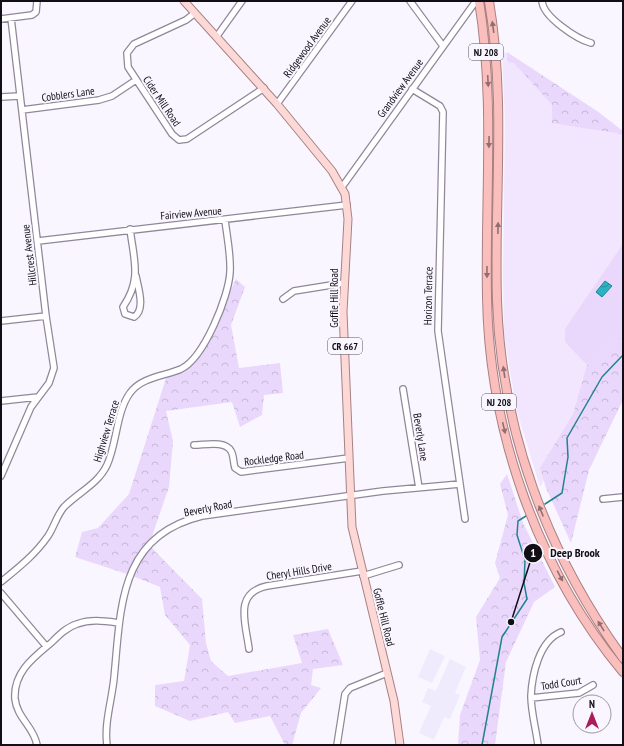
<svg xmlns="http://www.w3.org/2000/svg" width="624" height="746" font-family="'PT Sans Narrow',sans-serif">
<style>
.built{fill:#f1e6fd}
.education{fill:#efebfd}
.forest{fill:url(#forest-crowns)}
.park{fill:#ead8fc}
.water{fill:url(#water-waves);stroke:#23828f}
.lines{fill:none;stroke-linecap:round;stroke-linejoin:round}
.stream{stroke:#23828f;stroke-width:1.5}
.minor-casing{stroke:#91879b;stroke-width:8}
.major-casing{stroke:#a88182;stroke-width:9}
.highway-casing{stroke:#a88182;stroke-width:10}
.minor{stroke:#fff;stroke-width:5.5}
.major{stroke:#fcd9d7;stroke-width:7}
.highway{stroke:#fabfbd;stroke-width:8}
.oneway{fill:#916f71}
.labels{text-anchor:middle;stroke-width:4;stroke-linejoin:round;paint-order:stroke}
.shield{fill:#faf6ff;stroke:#57545b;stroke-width:1}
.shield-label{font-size:10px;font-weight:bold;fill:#110e15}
.street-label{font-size:11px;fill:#110e15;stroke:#faf6ff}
.leader{fill:none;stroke:#110e15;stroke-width:1.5}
.callout-dot{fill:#110e15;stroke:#faf6ff;stroke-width:1.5}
.mark-label{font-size:12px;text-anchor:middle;font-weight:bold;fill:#fff}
.callout-label{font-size:12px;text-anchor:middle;font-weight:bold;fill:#110e15;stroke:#faf6ff;stroke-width:4;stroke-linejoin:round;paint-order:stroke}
</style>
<defs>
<pattern id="forest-crowns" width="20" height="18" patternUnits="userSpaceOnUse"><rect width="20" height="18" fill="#ead8fc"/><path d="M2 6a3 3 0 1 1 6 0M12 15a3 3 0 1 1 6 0" fill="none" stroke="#c8b8d7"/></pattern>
<pattern id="water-waves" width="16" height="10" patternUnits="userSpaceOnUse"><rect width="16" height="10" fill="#2bb3c3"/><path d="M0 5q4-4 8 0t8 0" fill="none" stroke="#23909d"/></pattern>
</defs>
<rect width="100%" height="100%" fill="#faf6ff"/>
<path class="built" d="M 502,50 L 623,137 L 623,362 L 603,384 L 540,487 L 516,408 L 504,333 L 503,272 L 505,121 Z"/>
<path class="education" d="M 430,649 L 445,656 L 432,683 L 418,677 Z
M 450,659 L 466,667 L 455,693 L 460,695 L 450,719 L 444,717 L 434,740 L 419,733 L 431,706 L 422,702 L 428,688 L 436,691 Z"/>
<path class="forest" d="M 507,52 L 597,111 L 623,131 L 623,136 L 616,133 L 552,123 L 552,105 L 514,63 L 508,62 Z
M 236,279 L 245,287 L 231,325 L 239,368 L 280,363 L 283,393 L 264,395 L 262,415 L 240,427 L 232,402 L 166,411 L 173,441 L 169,487 L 149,545 L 202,599 L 206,643 L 211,661 L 228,676 L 302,663 L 293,635 L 328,629 L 343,665 L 313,669 L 311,685 L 321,688 L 301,713 L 292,745 L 285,745 L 270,716 L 235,723 L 228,712 L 190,721 L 155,706 L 155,685 L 184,681 L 190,645 L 165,615 L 160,587 L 130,575 L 75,557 L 82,532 L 98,528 L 129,494 L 167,375 L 202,349 Z
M 623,333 L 623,400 L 589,470 L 571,543 L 546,488 L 540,468 L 573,414 L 587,365 L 597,359 Z
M 507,474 L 523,523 L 555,587 L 534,602 L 506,662 L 495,745 L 458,745 L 460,715 L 480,660 L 476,617 L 500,578 L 495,563 L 508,515 L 500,484 Z"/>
<path class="park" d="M 623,244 L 623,333 L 597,359 L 587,365 L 565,342 L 565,329 Z"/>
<path class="water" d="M 605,281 L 612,286 L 602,297 L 596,292 Z"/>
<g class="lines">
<path class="stream" d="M 545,504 L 562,493 L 568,457 L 567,438 L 602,377 L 623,355
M 482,745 L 502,637 L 527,599 L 524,583 L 525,560 L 517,535 L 518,521 L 526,516"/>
<g class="minor-casing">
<path id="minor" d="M 410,1 L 443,46
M 542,1 C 543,17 577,39 591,43
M 195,13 L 186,20 L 134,44 L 127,53 L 128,67 L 172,134 L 179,140 L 187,139 L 264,88
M 1,19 L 32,15 L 36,12 L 37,1
M 217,36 L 242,1
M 412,89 L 440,106 L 443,112 L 438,331 L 465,519
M 1,97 L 20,96
M 277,104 L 352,1
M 22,110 L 99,100 L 112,96 L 136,80
M 342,187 L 476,1
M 130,229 C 134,261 142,279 123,307 L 125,314 L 134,317 C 146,310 138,287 136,276
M 38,241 L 347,205
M 283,299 L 294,291 L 344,283
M 1,321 L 46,316
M 403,389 L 419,488
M 1,401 L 38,397
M 194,445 C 205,445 225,440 231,451 C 234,456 233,462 235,468 L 241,472 L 349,458
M 1,476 L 31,407 L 49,383 L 54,368 L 46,316 L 11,18
M 603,499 L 623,497
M 363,576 L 399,565
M 1,582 C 18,568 35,555 48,536 C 54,527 57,515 64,507 C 79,492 98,484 107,465 C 117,444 116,412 130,393 C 141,377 165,376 181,369 C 204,358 229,296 230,272 C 231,255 227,237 225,220
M 1,593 L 46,646
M 249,649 C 246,624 233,593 267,586 L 362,571
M 531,698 L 579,693 L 593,685
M 37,745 C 34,727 17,718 15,699 C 13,672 34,657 52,642 C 59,635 67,627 77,624 C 91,619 104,621 119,623
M 107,745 C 104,723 112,700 114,678 C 121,609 118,536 202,516 L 383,491 L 460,484
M 337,745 L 345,694 L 350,688 L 387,673
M 538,745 C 536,729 531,712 531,696 C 532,675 539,641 561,632"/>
</g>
<g class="major-casing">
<path id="major" d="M 184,1 L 277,104 L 332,171 L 345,194 L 348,219 L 343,312 L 352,527 L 394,701 L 400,745"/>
</g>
<g class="highway-casing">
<path id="highway" d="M 479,1 C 495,99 485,198 487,297 C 489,430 537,569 623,672
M 489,1 C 506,101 494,200 497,300 C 501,430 547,553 623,658"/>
</g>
<use href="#minor" class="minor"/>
<use href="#major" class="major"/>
<use href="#highway" class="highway"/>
</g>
<defs><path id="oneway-solid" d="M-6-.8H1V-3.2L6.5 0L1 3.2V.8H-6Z"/></defs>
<g class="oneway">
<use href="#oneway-solid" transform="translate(493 27) rotate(-98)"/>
<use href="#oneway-solid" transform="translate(488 81) rotate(87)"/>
<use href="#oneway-solid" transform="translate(489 142) rotate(91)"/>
<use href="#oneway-solid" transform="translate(498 228) rotate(-89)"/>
<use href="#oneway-solid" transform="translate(487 272) rotate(90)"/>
<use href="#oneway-solid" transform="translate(504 372) rotate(-98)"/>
<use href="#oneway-solid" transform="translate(504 428) rotate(77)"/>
<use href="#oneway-solid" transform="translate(541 511) rotate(-112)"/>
<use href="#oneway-solid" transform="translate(560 576) rotate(62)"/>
<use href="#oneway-solid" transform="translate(601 626) rotate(-122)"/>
</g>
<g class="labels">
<g class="shield">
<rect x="469" y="44" width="34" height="16" rx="3"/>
<rect x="328" y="338" width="34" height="16" rx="3"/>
<rect x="482" y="394" width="34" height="16" rx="3"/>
</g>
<g class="shield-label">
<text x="486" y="56">NJ 208</text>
<text x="345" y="350">CR 667</text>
<text x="499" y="406">NJ 208</text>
</g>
<g class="street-label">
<text transform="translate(307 47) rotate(-54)" y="4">Ridgewood Avenue</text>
<text transform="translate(400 88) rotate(-54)" y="4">Grandview Avenue</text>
<text transform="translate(68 94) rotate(-8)" y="4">Cobblers Lane</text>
<text transform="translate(162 101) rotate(56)" y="4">Cider Mill Road</text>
<text transform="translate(191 213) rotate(-5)" y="4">Fairview Avenue</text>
<text transform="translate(29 255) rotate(-97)" y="4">Hillcrest Avenue</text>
<text transform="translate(428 296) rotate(-89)" y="4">Horizon Terrace</text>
<text transform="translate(334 298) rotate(-90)" y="4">Goffle Hill Road</text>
<text transform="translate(106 431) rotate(-73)" y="4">Highview Terrace</text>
<text transform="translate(421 437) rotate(81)" y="4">Beverly Lane</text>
<text transform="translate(274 458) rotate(-7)" y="4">Rockledge Road</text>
<text transform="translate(208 508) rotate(-11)" y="4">Beverly Road</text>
<text transform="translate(299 571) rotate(-9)" y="4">Cheryl Hills Drive</text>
<text transform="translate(384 617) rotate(76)" y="4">Goffle Hill Road</text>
<text transform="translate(561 683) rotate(-9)" y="4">Todd Court</text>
</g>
</g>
<path class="leader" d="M511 622L533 553"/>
<g class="callout-dot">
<circle cx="511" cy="622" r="4"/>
<circle cx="533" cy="553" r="10"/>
</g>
<g class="mark-label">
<text x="533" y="557">1</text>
</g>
<g class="callout-label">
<text x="575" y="557">Deep Brook</text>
</g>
<rect width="624" height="746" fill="none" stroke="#110e15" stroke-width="4"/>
<g transform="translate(592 714)"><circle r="19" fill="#faf6ff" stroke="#9d99a1"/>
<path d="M0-3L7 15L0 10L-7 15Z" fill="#aa1c5a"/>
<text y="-6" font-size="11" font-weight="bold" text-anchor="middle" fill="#110e15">N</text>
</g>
</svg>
